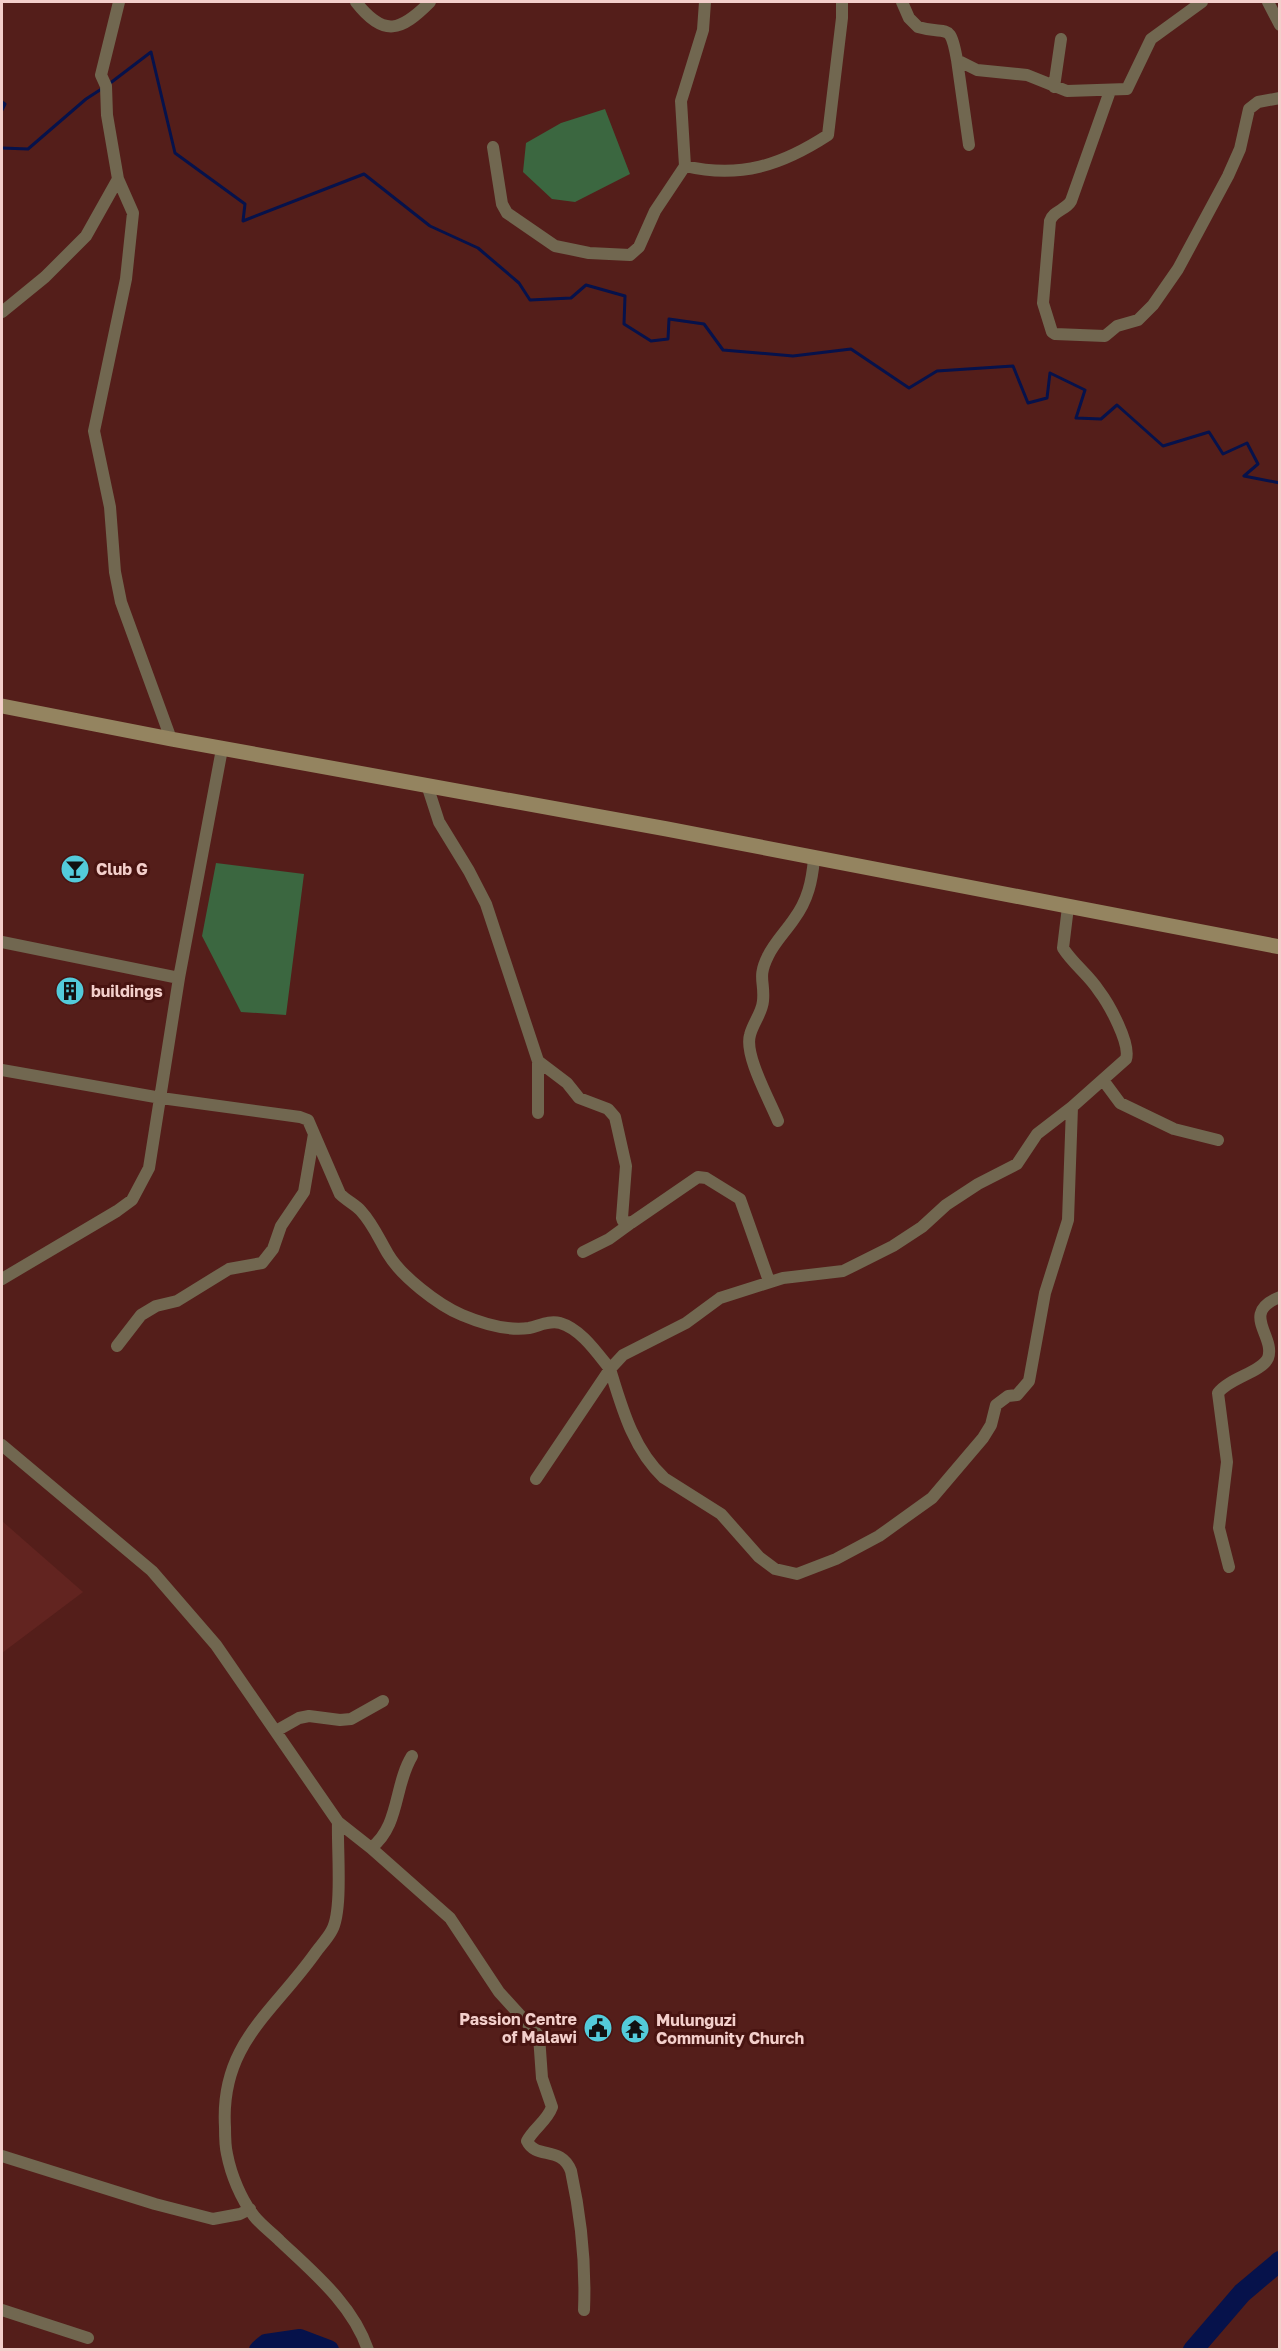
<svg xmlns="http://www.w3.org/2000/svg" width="1281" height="2351" font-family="'Golos Text',sans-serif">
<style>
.built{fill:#622420}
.green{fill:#3b6740}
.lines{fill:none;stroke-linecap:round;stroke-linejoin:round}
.stream{stroke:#06124b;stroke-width:3}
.river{stroke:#06124b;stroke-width:20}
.street{stroke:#716750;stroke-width:12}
.secondary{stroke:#948460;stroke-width:15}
.labels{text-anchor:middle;stroke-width:6;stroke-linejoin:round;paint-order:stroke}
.poi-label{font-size:16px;font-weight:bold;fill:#f3cfcb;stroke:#481411;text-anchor:start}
</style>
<rect width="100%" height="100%" fill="#541e1a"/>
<path class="built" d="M 2,1521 L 83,1592 L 2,1653 Z"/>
<path class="green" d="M 605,109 L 630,174 L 575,202 L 552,199 L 523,172 L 526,143 L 561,123 Z
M 216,863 L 304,874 L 286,1015 L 241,1012 L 202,936 Z"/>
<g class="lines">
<path class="stream" d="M 109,84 L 151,52 L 175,153 L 245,204 L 243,221 L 364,174 L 430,226 L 478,248 L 519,283 L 530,300 L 571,298 L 586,285 L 625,296 L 624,324 L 651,341 L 668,339 L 669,319 L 704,324 L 723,350 L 793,356 L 851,349 L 909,388 L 937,371 L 1013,366 L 1028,403 L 1047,398 L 1050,373 L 1085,390 L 1076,418 L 1101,419 L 1117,405 L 1163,446 L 1209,432 L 1223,454 L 1247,443 L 1258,464 L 1244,476 L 1280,483
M 2,102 L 5,104 L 2,110
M 2,148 L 28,149 L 86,99 L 103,88"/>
<path class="river" d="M 259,2350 L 266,2344 L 300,2339 L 329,2350
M 1193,2350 L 1242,2293 L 1280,2261"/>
<path class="street" d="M 356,2 C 384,38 401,31 430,2
M 902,2 L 909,18 L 918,27 C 948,36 950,20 957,60 L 977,70 L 1027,75 L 1067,91 L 1127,89 L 1151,39 L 1202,2
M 1268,2 L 1280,25
M 957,60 L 969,145
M 1054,87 L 1061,39
M 1110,91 L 1071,201 C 1066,210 1053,211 1050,221 L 1043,303 L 1052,332 L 1055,334 L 1105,336 L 1117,326 L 1138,320 L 1153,305 L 1178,269 L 1228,176 L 1240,149 L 1249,109 L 1258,102 L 1280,98
M 493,147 L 502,204 L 507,213 L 555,246 L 589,253 L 630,255 L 639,247 L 655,211 L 685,166 L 681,101 L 703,30 L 705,2
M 685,166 C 740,179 782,165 828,135 L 842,18 L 842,2
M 118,179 L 133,213 L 126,279 L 94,431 L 110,507 L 115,572 L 121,602 L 171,739
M 2,312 L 45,277 L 86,236 L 118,179 L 107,115 L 106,86 L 101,75 L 119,2
M 427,785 L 439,822 L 469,871 L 486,904 L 538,1061 L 538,1113
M 2,942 L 179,978
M 538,1061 L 567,1083 L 579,1098 L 608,1109 L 615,1117 L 626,1166 L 622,1218 L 623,1221 L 631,1223 L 698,1177 L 706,1178 L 740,1199 L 769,1281
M 2,1070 L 161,1098 L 300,1117 L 308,1120 L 340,1194 C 347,1201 356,1205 361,1211 C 373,1224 379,1239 388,1254 C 401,1276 438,1305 462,1315 C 481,1323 508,1331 529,1328 C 539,1326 549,1320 560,1323 C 581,1329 597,1353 610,1369 L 623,1355 L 686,1323 L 720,1298 L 783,1278 L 843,1271 L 893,1246 L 922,1227 L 946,1205 L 978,1184 L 1017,1164 L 1037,1134 L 1072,1107 L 1126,1059 C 1131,1044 1109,1004 1099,991 C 1089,975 1073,964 1063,948 L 1068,907
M 1103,1080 L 1120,1103 L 1174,1129 L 1218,1140
M 778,1121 C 770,1101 744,1055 750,1035 C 753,1023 762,1013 763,1001 C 765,981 757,978 768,956 C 774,943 786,931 794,919 C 808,900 812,881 814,859
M 583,1252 L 609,1239 L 631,1223
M 2,1279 L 117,1211 L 132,1200 L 149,1168 L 179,978 L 222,749
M 117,1346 L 141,1315 L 156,1306 L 177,1301 L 229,1269 L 262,1263 L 273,1249 L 281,1226 L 304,1192 L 314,1134
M 610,1369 C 622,1408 633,1449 664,1478 L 721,1514 L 759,1557 L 775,1569 L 797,1574 L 836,1559 L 879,1536 L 932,1498 L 983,1438 L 991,1425 L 996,1405 L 1008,1396 L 1017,1395 L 1029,1381 L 1045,1293 L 1068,1220 L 1072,1107
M 2,1445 L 152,1571 L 216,1645 L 338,1822 L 371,1848 L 450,1918 L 499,1992 L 539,2036 L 542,2078 L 552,2107 C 547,2121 534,2128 527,2141 C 536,2160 561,2145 571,2171 C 581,2217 586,2262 584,2310
M 536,1479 L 610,1369
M 1229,1567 L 1219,1528 L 1227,1462 L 1218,1393 C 1229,1378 1262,1372 1268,1358 C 1276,1336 1239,1313 1280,1297
M 276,1731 L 299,1718 L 309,1716 L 340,1720 L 351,1719 L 383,1701
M 338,1822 C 337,1847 343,1910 332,1930 C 328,1938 321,1945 316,1952 C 273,2013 220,2044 225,2127 C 225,2136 225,2146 227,2154 C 231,2175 241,2199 254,2216 C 261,2225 272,2233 280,2241 C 314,2273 353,2305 368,2350
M 371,1848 C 400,1826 394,1785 412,1756
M 2,2156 L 155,2204 L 213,2219 L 240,2214 L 250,2209
M 2,2310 L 88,2338"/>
<path class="secondary" d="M 2,706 L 171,739 L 667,829 L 1280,947"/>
</g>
<defs>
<g id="bar-disc" transform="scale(1.5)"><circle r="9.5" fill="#53cbda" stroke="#481411"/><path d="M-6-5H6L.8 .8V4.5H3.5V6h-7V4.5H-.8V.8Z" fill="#111"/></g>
<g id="building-disc" transform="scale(1.5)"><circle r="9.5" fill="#53cbda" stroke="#481411"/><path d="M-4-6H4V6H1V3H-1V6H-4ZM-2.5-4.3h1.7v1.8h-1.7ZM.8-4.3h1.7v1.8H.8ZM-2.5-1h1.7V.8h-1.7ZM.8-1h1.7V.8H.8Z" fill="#111"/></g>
<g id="civic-disc" transform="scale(1.5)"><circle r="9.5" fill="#53cbda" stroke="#481411"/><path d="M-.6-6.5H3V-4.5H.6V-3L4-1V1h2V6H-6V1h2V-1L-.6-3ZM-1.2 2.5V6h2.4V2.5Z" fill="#111"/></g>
<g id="temple-disc" transform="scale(1.5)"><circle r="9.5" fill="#53cbda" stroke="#481411"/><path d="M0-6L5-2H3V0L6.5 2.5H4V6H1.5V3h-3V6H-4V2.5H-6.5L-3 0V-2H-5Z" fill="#111"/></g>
</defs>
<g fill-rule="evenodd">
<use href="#bar-disc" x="75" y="869"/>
<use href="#building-disc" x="70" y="991"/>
<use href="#civic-disc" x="598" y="2028"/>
<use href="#temple-disc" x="635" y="2029"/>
</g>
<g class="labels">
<g class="poi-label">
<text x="96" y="875">Club G</text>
<text x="91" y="997">buildings</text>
<text x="577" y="2025" text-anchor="end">Passion Centre<tspan x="577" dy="18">of Malawi</tspan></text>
<text x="656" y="2026">Mulunguzi<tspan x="656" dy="18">Community Church</tspan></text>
</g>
</g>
<rect width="1281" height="2351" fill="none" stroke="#f3cfcb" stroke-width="6"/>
</svg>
